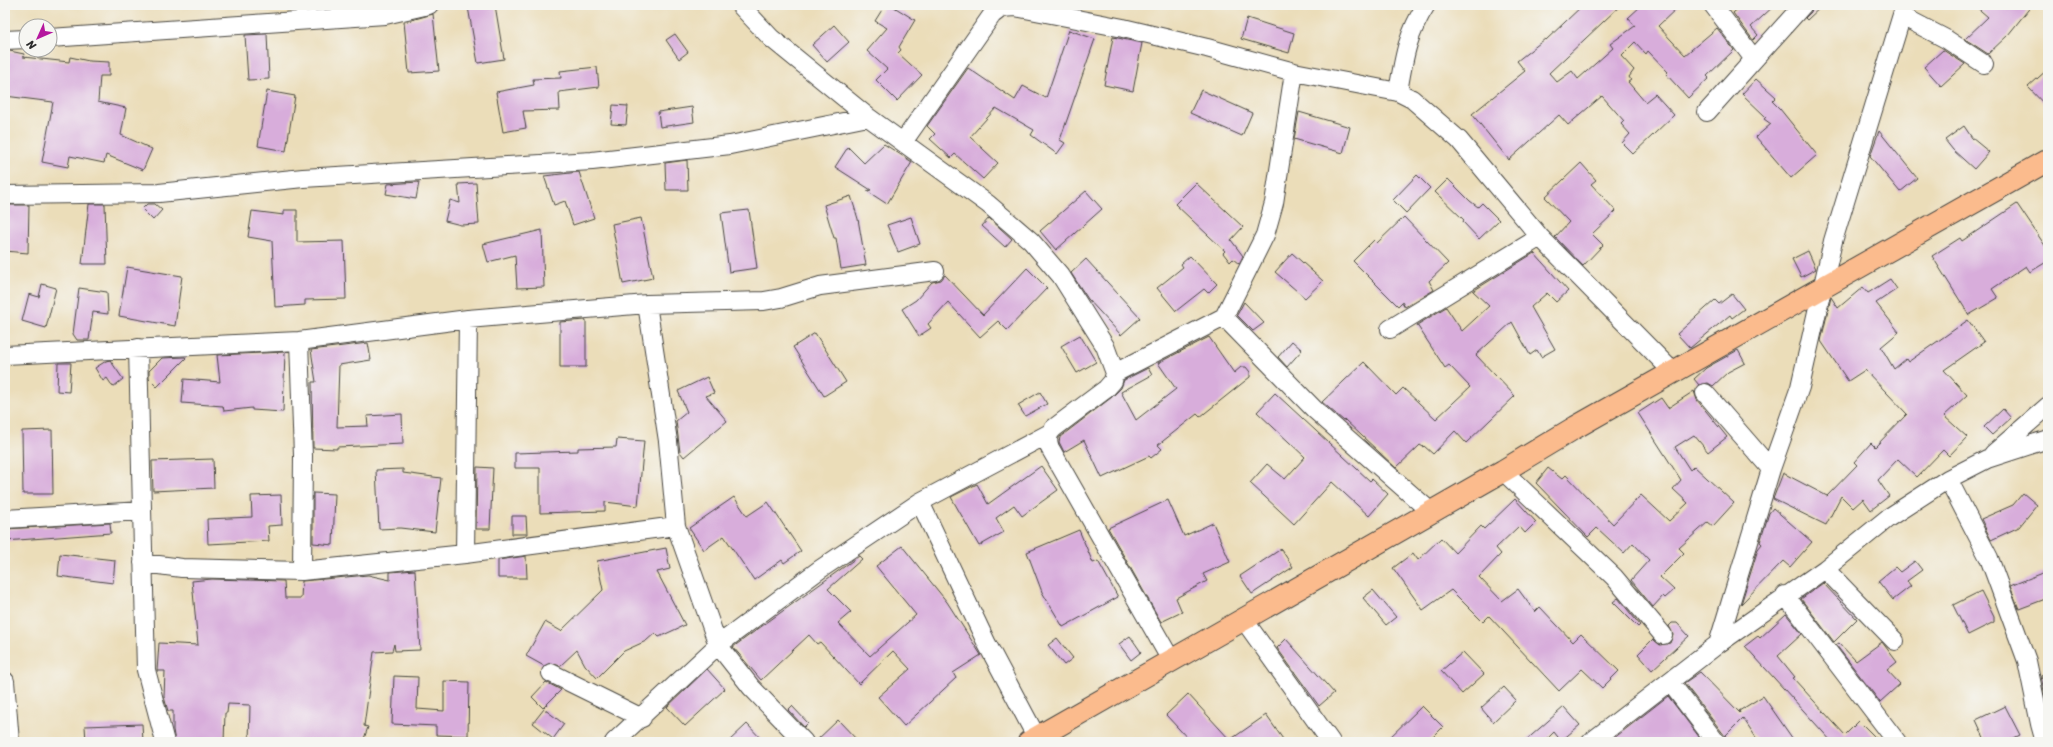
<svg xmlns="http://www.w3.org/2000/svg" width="2053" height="747" font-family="Sriracha,sans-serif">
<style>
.building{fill:#d8addb}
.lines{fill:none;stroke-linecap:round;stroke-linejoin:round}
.minor-casing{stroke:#484640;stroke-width:20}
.major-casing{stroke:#484640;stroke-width:24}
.minor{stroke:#fff;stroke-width:18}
.major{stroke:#fbbb8d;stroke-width:22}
</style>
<rect width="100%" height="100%" fill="#f6f6f2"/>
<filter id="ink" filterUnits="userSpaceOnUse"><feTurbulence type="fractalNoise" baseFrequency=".025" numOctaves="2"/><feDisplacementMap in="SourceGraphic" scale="8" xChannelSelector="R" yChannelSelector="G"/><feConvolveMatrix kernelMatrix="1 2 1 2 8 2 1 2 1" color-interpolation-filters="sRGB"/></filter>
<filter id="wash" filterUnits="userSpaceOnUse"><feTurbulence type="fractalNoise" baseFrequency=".012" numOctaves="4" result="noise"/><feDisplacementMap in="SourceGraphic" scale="16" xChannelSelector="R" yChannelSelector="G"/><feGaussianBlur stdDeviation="0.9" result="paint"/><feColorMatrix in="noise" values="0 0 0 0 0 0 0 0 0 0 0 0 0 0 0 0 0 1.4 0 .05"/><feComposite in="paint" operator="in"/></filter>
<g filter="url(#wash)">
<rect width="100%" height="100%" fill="#ebddb9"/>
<g id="blocks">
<path class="building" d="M 476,5 L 495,5 L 504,59 L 478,63 L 468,7 Z
M 885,5 L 891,5 L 915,20 L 899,47 L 901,50 L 898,53 L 922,75 L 897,101 L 876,80 L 887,69 L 867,51 L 887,28 L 875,21 Z
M 1583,5 L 1621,5 L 1549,73 L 1557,82 L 1572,71 L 1578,79 L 1613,48 L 1610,44 L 1635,26 L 1628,18 L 1642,5 L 1680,5 L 1658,26 L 1685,55 L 1717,28 L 1734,50 L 1707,76 L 1709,78 L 1688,98 L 1666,74 L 1668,72 L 1648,51 L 1646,54 L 1635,42 L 1621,56 L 1634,70 L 1629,77 L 1631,80 L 1628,82 L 1645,102 L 1655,94 L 1674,115 L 1633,154 L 1622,143 L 1630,134 L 1621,124 L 1624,121 L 1602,96 L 1568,125 L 1559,115 L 1509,160 L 1472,114 L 1525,71 L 1517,61 L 1545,39 L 1546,40 Z
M 1742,5 L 1775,5 L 1751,27 L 1758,35 L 1753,40 L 1733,13 Z
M 1813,5 L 1823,5 L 1807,20 L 1805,18 L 1811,12 Z
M 1974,5 L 2032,5 L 2008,35 L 1988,54 L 1965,39 L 1988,17 Z
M 433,14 L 439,71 L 409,73 L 404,22 Z
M 1247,18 L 1294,33 L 1289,53 L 1241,39 Z
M 834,25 L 849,42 L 827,62 L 812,45 Z
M 1069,30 L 1095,39 L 1060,140 L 1065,143 L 1057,154 L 1031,135 L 1034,130 L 996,108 L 970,137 L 998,163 L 983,179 L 955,154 L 951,158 L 930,139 L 935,134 L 927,126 L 968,68 L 1015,100 L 1023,86 L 1046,98 Z
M 267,34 L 269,79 L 248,80 L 245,35 Z
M 675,34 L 688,52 L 679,59 L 666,40 Z
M 1113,37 L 1142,43 L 1133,91 L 1104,85 Z
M 5,50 L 24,54 L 23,57 L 69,62 L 70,57 L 89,61 L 109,62 L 109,76 L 100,76 L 98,102 L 126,108 L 121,135 L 152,149 L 143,170 L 106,155 L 104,163 L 70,156 L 68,167 L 42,162 L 53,102 L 5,96 Z
M 1943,50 L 1965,64 L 1941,86 L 1924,67 Z
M 597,67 L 599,87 L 559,92 L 560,110 L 523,111 L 526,128 L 503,132 L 496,92 L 534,85 L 533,79 L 561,78 L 560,71 Z
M 2048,69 L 2048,108 L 2028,87 Z
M 1756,79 L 1776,97 L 1772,101 L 1780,109 L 1817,155 L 1791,178 L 1756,137 L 1771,124 L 1764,119 L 1766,117 L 1742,94 Z
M 1201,90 L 1252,113 L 1242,136 L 1190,113 Z
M 267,91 L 295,96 L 286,151 L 258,146 Z
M 613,105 L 628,106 L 626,125 L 611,124 Z
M 692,107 L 694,122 L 660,127 L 658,112 Z
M 1299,112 L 1350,127 L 1343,153 L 1294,139 Z
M 1964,126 L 1972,138 L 1989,152 L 1974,169 L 1953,150 L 1945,140 Z
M 1879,131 L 1917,178 L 1900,192 L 1870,156 Z
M 884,144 L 912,162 L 887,204 L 867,191 L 871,190 L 835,167 L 848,147 L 864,163 Z
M 687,160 L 688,190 L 666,190 L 665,163 Z
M 1581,163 L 1596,180 L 1591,184 L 1616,211 L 1592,234 L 1603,245 L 1583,266 L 1555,237 L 1569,222 L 1545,197 Z
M 579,172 L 594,218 L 573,225 L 565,201 L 554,205 L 544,176 Z
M 1417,175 L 1430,188 L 1406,213 L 1393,200 Z
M 1448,179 L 1470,201 L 1478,207 L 1482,203 L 1499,220 L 1479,239 L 1463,222 L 1464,220 L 1435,192 Z
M 419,182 L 416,199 L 386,194 L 388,184 Z
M 476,183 L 479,224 L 461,225 L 445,221 L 450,200 L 460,203 L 458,184 Z
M 1196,183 L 1243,227 L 1231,240 L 1243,256 L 1239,264 L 1233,259 L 1230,262 L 1223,253 L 1225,251 L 1175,204 Z
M 1086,191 L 1102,209 L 1056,250 L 1040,231 Z
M 851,196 L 858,219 L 866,265 L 841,269 L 836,238 L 834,238 L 824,205 Z
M 89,204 L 105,204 L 107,264 L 82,264 Z
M 147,204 L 155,204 L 162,210 L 153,220 L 142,209 Z
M 2017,204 L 2048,250 L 2048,261 L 2030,272 L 2026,266 L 1992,289 L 1998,298 L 1969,315 L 1932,256 L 1960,238 L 1962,241 Z
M 6,205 L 29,205 L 28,253 L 5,251 Z
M 284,210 L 297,210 L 297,242 L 344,241 L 346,299 L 305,300 L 305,305 L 275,307 L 272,241 L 248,237 L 252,211 L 284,215 Z
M 749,210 L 757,268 L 729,272 L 721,213 Z
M 911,217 L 920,244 L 898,252 L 887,225 Z
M 1404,217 L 1448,263 L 1429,281 L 1434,290 L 1405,307 L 1402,302 L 1398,306 L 1353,261 L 1374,240 L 1377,243 Z
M 641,218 L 653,278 L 623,284 L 612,224 Z
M 989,218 L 1012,239 L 1005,247 L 982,226 Z
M 542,230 L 544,287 L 517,288 L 515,255 L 488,262 L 483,244 Z
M 1808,251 L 1816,269 L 1801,277 L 1792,259 Z
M 1292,253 L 1323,281 L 1305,298 L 1275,272 Z
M 1534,253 L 1568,291 L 1556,302 L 1547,293 L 1531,307 L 1555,349 L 1541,357 L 1537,350 L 1530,355 L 1512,322 L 1476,355 L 1515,396 L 1466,443 L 1455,431 L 1433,454 L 1424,446 L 1423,447 L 1420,445 L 1396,468 L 1345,420 L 1344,421 L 1322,402 L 1364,362 L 1396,395 L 1403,388 L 1436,419 L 1470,387 L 1449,365 L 1445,368 L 1417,325 L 1446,307 L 1462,331 L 1489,306 L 1473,291 Z
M 1190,256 L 1217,284 L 1208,293 L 1204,289 L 1176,311 L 1157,288 L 1183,267 L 1181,264 Z
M 1086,259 L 1140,318 L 1121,335 L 1088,299 L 1071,273 Z
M 127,267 L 182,276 L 175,326 L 119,316 Z
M 1027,268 L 1047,288 L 1007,330 L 998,321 L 980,337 L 948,302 L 928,324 L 931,328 L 919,336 L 902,309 L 916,300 L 932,282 L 941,280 L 945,275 L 983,315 Z
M 1890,279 L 1897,289 L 1876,303 L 1899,332 L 1881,347 L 1894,369 L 1906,359 L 1908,362 L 1968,320 L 1984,342 L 1944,370 L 1967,395 L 1944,416 L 1967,437 L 1949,456 L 1943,450 L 1917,477 L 1898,459 L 1878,480 L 1889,496 L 1871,510 L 1863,499 L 1853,508 L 1841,496 L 1826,525 L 1773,499 L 1783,473 L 1827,496 L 1857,465 L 1854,462 L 1871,443 L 1875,447 L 1907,414 L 1865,370 L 1848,381 L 1821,341 L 1831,297 L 1838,308 L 1863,287 L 1868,293 Z
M 42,284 L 56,288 L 46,328 L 22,321 L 29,294 L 39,297 Z
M 79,288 L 107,292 L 108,314 L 93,312 L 89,340 L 77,340 L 73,334 Z
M 1732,294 L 1744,309 L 1732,318 L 1730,315 L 1690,348 L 1677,334 L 1715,300 L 1719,304 Z
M 1244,302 L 1264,323 L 1253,331 L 1237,315 Z
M 586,320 L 586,367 L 560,367 L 560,322 Z
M 815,333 L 846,382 L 824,396 L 793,347 Z
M 1080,335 L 1096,362 L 1077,373 L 1061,346 Z
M 1209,337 L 1234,373 L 1241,367 L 1246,367 L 1250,372 L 1250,377 L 1200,417 L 1197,414 L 1158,445 L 1162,449 L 1151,458 L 1149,456 L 1102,478 L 1084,440 L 1064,452 L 1059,442 L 1060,437 L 1112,397 L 1121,388 L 1124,380 L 1148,368 L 1152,375 L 1121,392 L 1136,420 L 1176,389 L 1158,363 Z
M 1292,341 L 1302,350 L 1287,367 L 1278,357 Z
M 368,343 L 371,360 L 339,365 L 337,427 L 368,426 L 367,416 L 402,414 L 403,444 L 337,447 L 337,449 L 313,448 L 312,382 L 316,382 L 311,350 Z
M 1738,350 L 1745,363 L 1728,372 L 1713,386 L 1708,383 L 1699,385 L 1694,379 L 1706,368 Z
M 285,352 L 283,412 L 252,410 L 252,408 L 224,411 L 223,406 L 182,403 L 184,379 L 220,382 L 217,355 Z
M 185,357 L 186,358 L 157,387 L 149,379 L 149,371 L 162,358 Z
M 110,360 L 123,379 L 113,387 L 107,378 L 103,381 L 95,368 L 106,361 Z
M 58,363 L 71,363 L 69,392 L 57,391 Z
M 707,377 L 714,393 L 706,396 L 727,421 L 684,457 L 680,452 L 676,421 L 687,412 L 678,391 Z
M 1694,391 L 1697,400 L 1727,437 L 1708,452 L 1694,435 L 1675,447 L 1690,470 L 1694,466 L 1734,503 L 1713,526 L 1708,522 L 1679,548 L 1684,553 L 1660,577 L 1674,590 L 1665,598 L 1663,596 L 1653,607 L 1631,580 L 1649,560 L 1633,543 L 1624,553 L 1597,528 L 1588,537 L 1536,483 L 1548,468 L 1562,479 L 1566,475 L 1613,524 L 1641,495 L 1669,521 L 1688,503 L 1673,489 L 1681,480 L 1638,413 L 1661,398 L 1668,408 Z
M 1040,392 L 1047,404 L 1025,416 L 1018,405 Z
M 1275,393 L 1370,481 L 1372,479 L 1388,494 L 1369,516 L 1332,482 L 1294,524 L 1250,483 L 1267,464 L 1285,479 L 1305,457 L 1257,412 Z
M 2003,409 L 2011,418 L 1992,435 L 1984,427 Z
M 52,430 L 53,494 L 23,494 L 22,431 Z
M 617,439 L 644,441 L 638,506 L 605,502 L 605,511 L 540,513 L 540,468 L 515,468 L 515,453 L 578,451 L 578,448 L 616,447 Z
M 213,459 L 214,488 L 153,491 L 152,461 Z
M 1041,466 L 1058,490 L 1022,516 L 1014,505 L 996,518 L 1004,532 L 979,546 L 951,497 L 977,484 L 988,504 Z
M 477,467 L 493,468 L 490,529 L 476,529 Z
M 403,469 L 403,473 L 441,478 L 435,532 L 400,528 L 379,529 L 376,470 Z
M 313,493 L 335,494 L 333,545 L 313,543 Z
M 2023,493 L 2037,505 L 2019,527 L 1991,540 L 1981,519 L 2013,505 Z
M 281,495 L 282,525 L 268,526 L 269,541 L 208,544 L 207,519 L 252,517 L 251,496 Z
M 734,497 L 747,516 L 768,502 L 801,551 L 784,563 L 782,560 L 754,580 L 724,536 L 704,550 L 689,528 Z
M 1515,499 L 1536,522 L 1525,533 L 1519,526 L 1496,548 L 1501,554 L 1479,577 L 1502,601 L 1518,589 L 1535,612 L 1540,607 L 1573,642 L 1581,634 L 1619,671 L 1602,688 L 1582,669 L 1559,691 L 1489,616 L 1483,622 L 1451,590 L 1423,610 L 1393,568 L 1413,553 L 1418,560 L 1441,538 L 1455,553 L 1481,526 L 1484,529 Z
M 1168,500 L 1184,536 L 1213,523 L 1230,562 L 1203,574 L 1207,581 L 1176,598 L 1182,612 L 1161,622 L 1108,528 Z
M 1773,508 L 1812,542 L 1790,567 L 1783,561 L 1741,604 L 1758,549 L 1762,544 L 1760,542 L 1769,513 Z
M 512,516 L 526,516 L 527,534 L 512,534 Z
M 110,523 L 111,533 L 5,541 L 5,529 Z
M 1079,530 L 1093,563 L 1098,561 L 1118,597 L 1063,627 L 1042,592 L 1027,552 Z
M 902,546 L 947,602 L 981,655 L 953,673 L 956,678 L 904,726 L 878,697 L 910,669 L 893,651 L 859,684 L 820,642 L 817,644 L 809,635 L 761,680 L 733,647 L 859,556 L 862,559 L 828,589 L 851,612 L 838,623 L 870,656 L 916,615 L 876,566 Z
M 666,548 L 670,569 L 657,572 L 685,625 L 659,637 L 655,633 L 646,641 L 624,651 L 597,678 L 585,665 L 577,650 L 560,666 L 551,663 L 544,666 L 526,656 L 545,622 L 561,631 L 603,590 L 597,561 Z
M 1281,549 L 1293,567 L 1252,594 L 1240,576 Z
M 60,554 L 115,560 L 113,583 L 58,576 Z
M 526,556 L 527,578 L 498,578 L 498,560 Z
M 1915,561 L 1922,570 L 1907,581 L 1911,586 L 1893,600 L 1878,581 L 1895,567 L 1900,572 Z
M 415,570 L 420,650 L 395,651 L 394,644 L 392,651 L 374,652 L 364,726 L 368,727 L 363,742 L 249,742 L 250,705 L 228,704 L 227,713 L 225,713 L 224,742 L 175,742 L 173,730 L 173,711 L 168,711 L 164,697 L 165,671 L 157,671 L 159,643 L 198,645 L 192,581 L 212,579 L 284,581 L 285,598 L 301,598 L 302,581 L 368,575 L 390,580 L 390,572 Z
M 2048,571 L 2048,598 L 2019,609 L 2010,586 Z
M 1823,583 L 1857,619 L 1834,642 L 1801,599 Z
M 1373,590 L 1396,617 L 1386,625 L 1363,598 Z
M 1981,591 L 1994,617 L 1994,622 L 1968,635 L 1953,605 Z
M 1618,598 L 1640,625 L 1638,627 L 1613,602 Z
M 1786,614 L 1802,634 L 1778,656 L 1795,677 L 1793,678 L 1845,735 L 1859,721 L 1880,742 L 1832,742 L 1745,646 L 1758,636 L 1760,638 Z
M 1672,623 L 1677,623 L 1689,636 L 1652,670 L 1638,654 L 1653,639 L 1660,645 L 1670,643 L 1673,634 L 1669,626 Z
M 1130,636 L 1141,652 L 1131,660 L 1119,644 Z
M 1057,638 L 1073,658 L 1064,665 L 1048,645 Z
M 1286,639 L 1334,693 L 1319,706 L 1277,648 Z
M 1882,642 L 1897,662 L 1887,670 L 1900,684 L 1880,702 L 1836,645 L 1839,643 L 1856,661 Z
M 1463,652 L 1484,674 L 1462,694 L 1441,671 Z
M 707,669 L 725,689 L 685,726 L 667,707 Z
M 1700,672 L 1740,713 L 1739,711 L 1763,696 L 1795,742 L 1759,742 L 1743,718 L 1725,736 L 1684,683 Z
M 2048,672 L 2048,711 L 2041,676 Z
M 394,676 L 418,677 L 417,709 L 444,711 L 444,681 L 469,682 L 468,736 L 436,735 L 436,726 L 392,724 Z
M 546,682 L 561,690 L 543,708 L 532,697 Z
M 1504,687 L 1516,700 L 1493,722 L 1481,708 Z
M 1188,694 L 1230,740 L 1266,715 L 1285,742 L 1191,742 L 1166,715 Z
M 1668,696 L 1703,742 L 1608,742 L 1609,742 Z
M 792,706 L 808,723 L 804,727 L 788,710 Z
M 1422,706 L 1443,727 L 1428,742 L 1385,742 Z
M 2005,706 L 2020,735 L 2006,742 L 1986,742 L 1976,720 Z
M 1564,707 L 1580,725 L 1561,741 L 1554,732 L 1544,742 L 1524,742 Z
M 544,709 L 564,724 L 553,739 L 533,723 Z
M 838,720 L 859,742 L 815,742 Z
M 142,724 L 143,742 L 86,742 L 85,726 Z
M 747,724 L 764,742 L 728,742 Z"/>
</g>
</g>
<g filter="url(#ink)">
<use href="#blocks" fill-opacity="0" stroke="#484640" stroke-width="1"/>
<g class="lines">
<g class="minor-casing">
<path id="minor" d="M 740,5 L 771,38 L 868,117 L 988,204 L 1031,241 L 1061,276 L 1105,346 L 1115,373 L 1113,381 L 1106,389 L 1054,428 C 1047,435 1047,439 1050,448 L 1171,660
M 1713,5 L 1754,59
M 1902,16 L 1946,39 L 1984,64
M 50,38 L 385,15 L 429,5
M 5,40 L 26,39
M 1398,92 C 1404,57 1407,35 1426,5
M 1707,112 L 1803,5
M 903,142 L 992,15 L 1001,8 L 1015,7 L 1123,28 L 1207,48 L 1294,72 L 1398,92 L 1412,99 L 1459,140 L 1540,237 L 1674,373
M 5,195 L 159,193 L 303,178 L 592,161 L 730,145 L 868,117
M 647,304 L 668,441 L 676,526 L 718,645 L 751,687 L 804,742
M 1224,317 L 1315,410 L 1431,512
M 1390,329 L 1540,237
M 299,341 L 303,456 L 302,571
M 138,348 L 146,670 L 165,742
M 5,355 L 299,341 L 468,319 L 647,304 L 764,301 L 781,298 L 820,286 L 935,271
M 1115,373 L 1224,317 L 1265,235 L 1274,203 L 1294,72
M 1705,393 L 1771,469
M 1993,454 L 2048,406
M 1503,471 L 1614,577 L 1663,635
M 1948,479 L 1989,558 L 2027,661 L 2040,724 L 2045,742
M 920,502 L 987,644 L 1037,738
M 5,519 L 142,511
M 465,554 L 468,319
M 143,563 L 182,568 L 302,571 L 465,554 L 676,526
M 1825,569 L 1895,641
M 1785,595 L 1897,742
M 1244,620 L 1331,742
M 1718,644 L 1771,469 L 1800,387 L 1833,241 L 1905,5
M 551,673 L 642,718
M 5,681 L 10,742
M 1670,682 L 1716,742
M 614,742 L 718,645 L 819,570 L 920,502 L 1048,434
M 1591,742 L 1718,644 L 1825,569 L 1888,518 L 1948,479 L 1987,459 L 2048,439"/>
</g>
<g class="major-casing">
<path id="major" d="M 1029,742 L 1503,471 L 1576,427 L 2048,160"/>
</g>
<use href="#minor" class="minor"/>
<use href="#major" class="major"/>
</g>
</g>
<rect width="2053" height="747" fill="none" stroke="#f6f6f2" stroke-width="20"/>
<g transform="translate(38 38) rotate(225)"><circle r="19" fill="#f6f6f2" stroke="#a5a5a2"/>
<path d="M0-3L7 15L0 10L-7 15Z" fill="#b5179e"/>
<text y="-6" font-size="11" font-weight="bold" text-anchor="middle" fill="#2b2b2b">N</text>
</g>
</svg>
